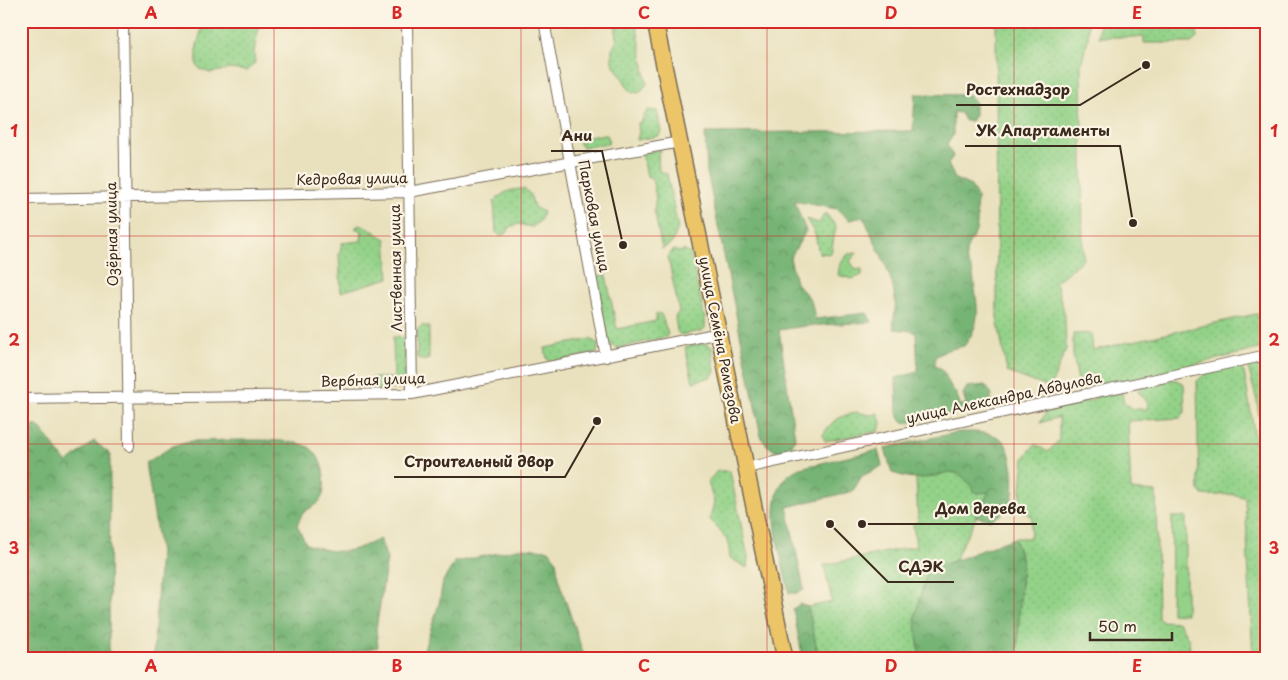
<svg xmlns="http://www.w3.org/2000/svg" width="1288" height="680" font-family="'Playpen Sans',sans-serif">
<style>
.grass{fill:url(#grass-dots);stroke:#677e53}
.forest{fill:url(#forest-crowns);stroke:#586f49}
.park{fill:url(#park-crowns);stroke:#677e53}
.lines{fill:none;stroke-linecap:round;stroke-linejoin:round}
.minor-casing{stroke:#786a56;stroke-width:12}
.primary-casing{stroke:#786a56;stroke-width:18}
.minor{stroke:#fff;stroke-width:10}
.primary{stroke:#edc569;stroke-width:15}
.grid{fill:none;stroke:#d62828;stroke-width:1;stroke-opacity:0.55}
.labels{text-anchor:middle;stroke-width:4.5;stroke-linejoin:round;paint-order:stroke}
.street-label{font-size:14px;fill:#3b2a1e;stroke:#fcf5e5}
.leader{fill:none;stroke:#3b2a1e;stroke-width:2}
.callout-dot{fill:#3b2a1e;stroke:#fcf5e5;stroke-width:2}
.callout-label{font-size:15px;text-anchor:middle;font-weight:bold;fill:#3b2a1e;stroke:#fcf5e5;stroke-width:4.5;stroke-linejoin:round;paint-order:stroke}
.neatline{fill:none;stroke:#d62828;stroke-width:2}
.grid-label{font-size:16px;text-anchor:middle;font-weight:bold;fill:#d62828}
</style>
<defs>
<pattern id="grass-dots" width="8" height="8" patternUnits="userSpaceOnUse" patternTransform="scale(1.25)"><rect width="8" height="8" fill="#93d288"/><path d="M2 2h.1M6 6h.1" fill="none" stroke="#80b475" stroke-width="1.8" stroke-linecap="round"/></pattern>
<pattern id="forest-crowns" width="20" height="18" patternUnits="userSpaceOnUse" patternTransform="scale(1.25)"><rect width="20" height="18" fill="#76b474"/><path d="M2 6a3 3 0 1 1 6 0M12 15a3 3 0 1 1 6 0" fill="none" stroke="#62935f"/></pattern>
<pattern id="park-crowns" width="20" height="18" patternUnits="userSpaceOnUse" patternTransform="scale(1.25)"><rect width="20" height="18" fill="#93d288"/><path d="M2 6a3 3 0 1 1 6 0M12 15a3 3 0 1 1 6 0" fill="none" stroke="#80b475"/></pattern>
</defs>
<rect width="100%" height="100%" fill="#fcf5e5"/>
<filter id="ink" filterUnits="userSpaceOnUse"><feTurbulence type="fractalNoise" baseFrequency=".02" numOctaves="2"/><feDisplacementMap in="SourceGraphic" scale="10" xChannelSelector="R" yChannelSelector="G"/><feConvolveMatrix kernelMatrix="1 2 1 2 8 2 1 2 1" color-interpolation-filters="sRGB"/></filter>
<filter id="wash" filterUnits="userSpaceOnUse"><feTurbulence type="fractalNoise" baseFrequency=".0096" numOctaves="4" result="noise"/><feDisplacementMap in="SourceGraphic" scale="20" xChannelSelector="R" yChannelSelector="G"/><feGaussianBlur stdDeviation="1.12" result="paint"/><feColorMatrix in="noise" values="0 0 0 0 0 0 0 0 0 0 0 0 0 0 0 0 0 1.4 0 .05"/><feComposite in="paint" operator="in"/></filter>
<g filter="url(#wash)">
<rect width="100%" height="100%" fill="#e9e1bd"/>
<path class="grass" d="M 204,21 L 260,21 L 254,52 L 255,63 L 247,71 L 229,69 L 210,73 L 200,69 L 197,65 L 197,45 Z
M 615,21 L 636,21 L 647,84 L 639,93 L 631,92 L 612,62 L 612,49 L 617,40 Z
M 996,21 L 1088,21 L 1088,39 L 1081,64 L 1083,259 L 1056,282 L 1065,315 L 1066,349 L 1050,388 L 1007,372 L 997,318 Z
M 1099,21 L 1197,21 L 1197,38 L 1191,43 L 1144,43 L 1144,37 L 1099,37 Z
M 1210,21 L 1267,21 L 1267,27 L 1210,25 Z
M 648,110 L 657,111 L 661,131 L 659,136 L 637,140 L 639,132 L 638,123 L 642,122 L 643,117 Z
M 601,135 L 607,135 L 609,139 L 608,144 L 583,147 L 578,143 L 583,137 Z
M 661,149 L 658,154 L 659,171 L 667,174 L 678,228 L 672,243 L 662,249 L 654,210 L 656,197 L 652,179 L 647,176 L 642,153 Z
M 525,189 L 530,194 L 534,207 L 543,212 L 540,221 L 532,227 L 518,224 L 510,227 L 507,233 L 500,236 L 496,232 L 494,202 C 503,191 512,189 525,189 Z
M 825,213 L 836,226 L 831,254 L 819,253 L 815,234 L 806,219 L 819,223 Z
M 359,225 C 370,226 377,235 386,239 L 389,278 L 341,292 L 339,255 L 342,243 L 361,241 L 362,231 L 355,228 Z
M 673,250 L 680,252 L 683,250 L 691,254 L 705,320 L 705,328 L 702,331 L 680,335 L 677,331 L 675,317 L 679,311 L 668,257 Z
M 857,253 L 850,261 L 856,270 L 862,269 L 862,275 L 852,279 L 838,275 L 840,263 L 848,254 Z
M 606,275 L 617,329 L 656,321 L 656,314 L 661,314 L 668,334 L 666,337 L 618,348 L 609,344 L 596,276 Z
M 1256,314 L 1267,315 L 1267,347 L 1147,376 L 1086,388 L 1079,386 L 1073,355 L 1073,334 L 1091,333 L 1093,350 Z
M 421,326 L 429,326 L 429,359 C 425,361 421,361 417,357 L 417,330 Z
M 393,337 L 405,338 L 405,385 L 399,389 L 375,390 L 372,385 L 372,378 L 394,378 Z
M 591,339 L 598,344 L 597,353 L 552,362 L 547,359 L 545,348 Z
M 704,343 L 712,347 L 715,372 L 711,377 L 693,382 L 685,347 Z
M 1267,360 L 1267,439 L 1262,436 L 1257,401 L 1248,367 L 1251,363 Z
M 1233,366 L 1239,367 L 1244,372 L 1258,454 L 1267,472 L 1267,659 L 1253,659 L 1245,498 C 1232,491 1216,497 1202,495 L 1199,490 L 1197,381 L 1205,374 Z
M 1174,379 L 1184,384 L 1185,412 L 1181,418 L 1128,421 L 1131,490 L 1156,492 L 1158,617 L 1161,621 L 1179,622 L 1189,640 L 1191,659 L 1017,659 L 1022,561 L 1014,538 L 1030,538 L 1032,516 L 1019,509 L 1024,458 L 1035,444 L 1048,452 L 1059,440 L 1059,417 L 1040,423 L 1048,409 L 1068,401 L 1087,402 L 1103,394 L 1122,393 L 1124,403 L 1134,409 L 1147,409 L 1148,402 L 1137,391 L 1142,387 Z
M 856,412 L 870,415 L 878,413 L 881,423 L 879,431 L 825,441 L 823,435 C 831,420 841,416 856,412 Z
M 948,470 L 965,477 L 976,493 L 989,492 L 954,561 L 927,572 L 915,617 L 920,659 L 819,659 L 808,607 L 832,602 L 824,565 L 916,546 L 913,524 L 918,522 L 916,478 Z
M 717,471 L 730,471 L 748,558 L 747,568 L 730,558 L 728,541 L 710,519 L 714,502 L 708,482 Z"/>
<path class="forest" d="M 915,94 L 968,95 L 975,103 L 975,115 L 971,121 L 965,121 L 961,113 L 953,112 L 953,135 L 947,145 L 953,156 L 948,164 L 955,179 L 971,186 L 978,199 C 974,209 978,215 977,225 C 977,238 965,243 966,256 C 966,263 972,268 973,274 C 976,303 984,321 964,346 L 947,350 L 935,357 L 935,366 C 945,370 944,374 949,383 C 955,394 957,392 960,405 L 966,405 L 963,394 L 967,387 L 985,385 L 992,394 L 989,406 L 908,423 L 902,422 L 897,413 L 896,378 L 918,372 L 916,334 L 913,331 L 894,329 C 892,318 897,309 895,298 C 891,268 874,244 864,217 L 849,220 L 837,209 L 794,201 L 806,231 L 790,258 L 796,283 L 811,300 L 815,319 L 867,313 L 872,322 L 805,326 L 779,330 L 795,438 C 790,457 767,453 761,436 L 707,172 L 705,133 L 913,131 Z
M 21,426 C 26,426 33,425 37,426 C 41,427 61,457 67,463 L 94,441 L 110,454 L 109,659 L 21,659 Z
M 959,432 C 972,432 990,431 1001,439 C 1014,448 1018,497 1008,509 C 1004,513 996,517 991,520 L 975,516 L 989,492 L 976,493 C 951,456 948,480 916,478 C 908,478 900,475 892,473 L 885,448 Z
M 192,441 C 220,441 280,437 304,445 C 322,451 327,478 323,494 C 320,505 312,506 304,512 C 301,515 299,521 297,525 L 306,544 C 340,555 347,554 380,539 L 387,559 L 376,629 L 378,647 L 317,659 L 153,659 L 160,553 L 146,463 L 173,446 Z
M 878,450 L 882,466 L 862,476 L 853,491 L 787,507 L 804,590 L 798,593 L 789,593 C 782,557 756,486 800,468 Z
M 1014,538 L 1022,561 L 1017,659 L 920,659 L 915,617 L 927,571 Z
M 522,548 L 549,550 L 556,560 L 559,581 L 585,659 L 425,659 L 424,649 L 439,604 L 443,581 L 455,562 Z
M 800,604 L 808,607 L 819,659 L 803,659 L 793,609 Z"/>
<path class="park" d="M 1172,517 L 1186,517 L 1186,614 L 1171,613 Z"/>
</g>
<g filter="url(#ink)">
<g class="lines">
<g class="minor-casing">
<path id="minor" d="M 123,21 L 129,446
M 407,21 L 412,394
M 544,21 L 606,357
M 21,199 L 409,192 L 680,142
M 21,399 L 412,394 L 720,333
M 746,468 L 1267,355"/>
</g>
<g class="primary-casing">
<path id="primary" d="M 655,21 L 785,659"/>
</g>
<use href="#minor" class="minor"/>
<use href="#primary" class="primary"/>
</g>
</g>
<path class="grid" d="M 274,21 L 274,659M 521,21 L 521,659M 767,21 L 767,659M 1014,21 L 1014,659M 21,236 L 1267,236M 21,444 L 1267,444"/>
<g class="labels">
<g class="street-label">
<text transform="translate(352 179) rotate(-1)" y="5">Кедровая улица</text>
<text transform="translate(594 216) rotate(79)" y="5">Парковая улица</text>
<text transform="translate(112 234) rotate(-91)" y="5">Озёрная улица</text>
<text transform="translate(396 268) rotate(-91)" y="5">Лиственная улица</text>
<text transform="translate(720 340) rotate(79)" y="5">улица Семёна Ремезова</text>
<text transform="translate(373 380) rotate(-2)" y="5">Вербная улица</text>
<text transform="translate(1004 398) rotate(-12)" y="5">улица Александра Абдулова</text>
</g>
</g>
<path class="leader" d="M1146 65L1080 105H956M1133 223L1120 146H965M623 245L602 151H551M597 421L565 477H394M862 524L925 524H1037M830 524L888 582H954"/>
<g class="callout-dot">
<circle cx="1146" cy="65" r="5"/>
<circle cx="1133" cy="223" r="5"/>
<circle cx="623" cy="245" r="5"/>
<circle cx="597" cy="421" r="5"/>
<circle cx="862" cy="524" r="5"/>
<circle cx="830" cy="524" r="5"/>
</g>
<g class="callout-label">
<text x="1018" y="95">Ростехнадзор</text>
<text x="1043" y="136">УК Апартаменты</text>
<text x="577" y="141">Ани</text>
<text x="479" y="467">Строительный двор</text>
<text x="981" y="514">Дом дерева</text>
<text x="921" y="572">СДЭК</text>
</g>
<rect width="1288" height="680" fill="none" stroke="#fcf5e5" stroke-width="55"/>
<path d="M1090 632v8h82v-8" fill="none" stroke="#3b2a1e" stroke-width="2.5"/>
<text x="1098" y="632" font-size="15" fill="#3b2a1e" stroke="#fcf5e5" stroke-width="4" paint-order="stroke">50 m</text>
<rect x="28" y="28" width="1232" height="624" class="neatline"/>
<g class="grid-label">
<text x="151" y="19">A</text>
<text x="397" y="19">B</text>
<text x="644" y="19">C</text>
<text x="891" y="19">D</text>
<text x="1137" y="19">E</text>
<text x="14" y="137">1</text>
<text x="1274" y="137">1</text>
<text x="14" y="346">2</text>
<text x="1274" y="346">2</text>
<text x="14" y="554">3</text>
<text x="1274" y="554">3</text>
<text x="151" y="672">A</text>
<text x="397" y="672">B</text>
<text x="644" y="672">C</text>
<text x="891" y="672">D</text>
<text x="1137" y="672">E</text>
</g>
</svg>
